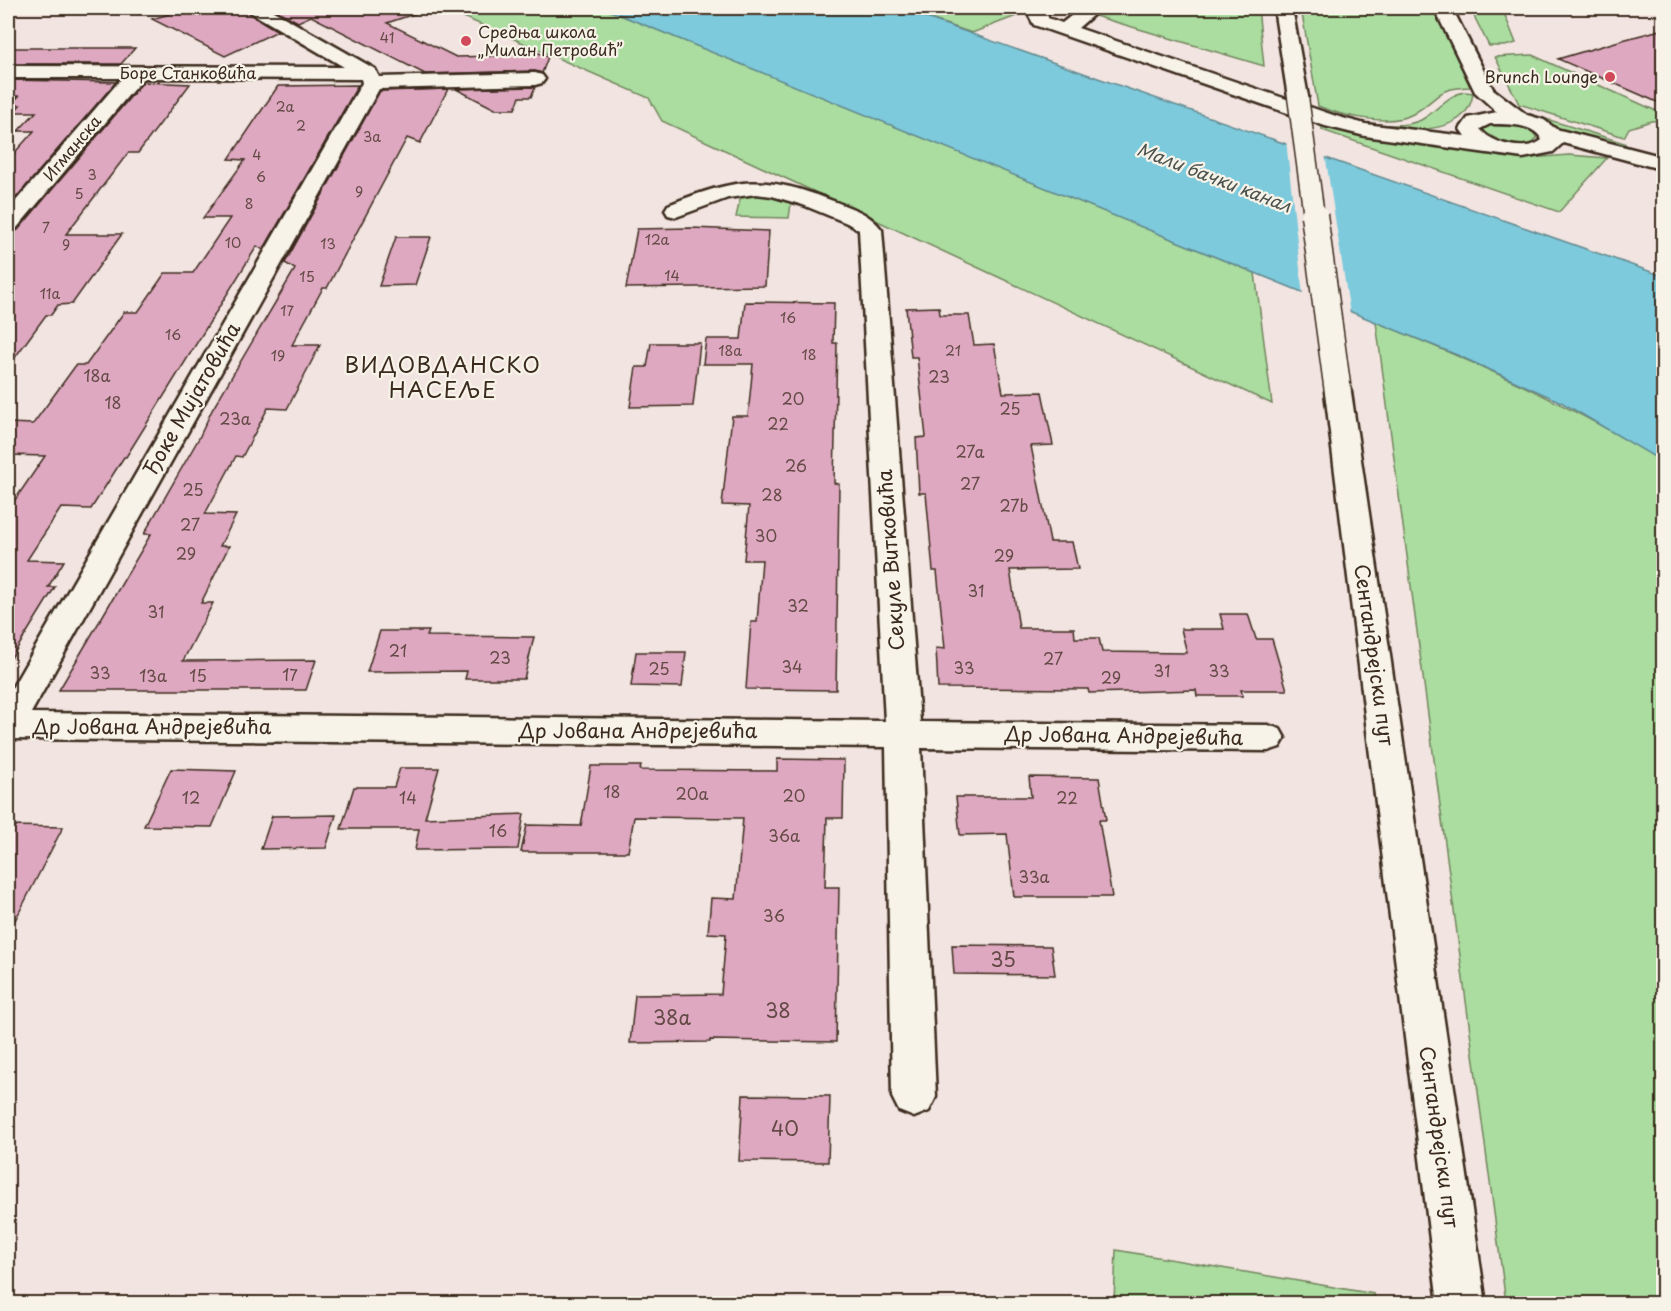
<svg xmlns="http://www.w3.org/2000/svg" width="1671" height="1311" font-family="'Playpen Sans',sans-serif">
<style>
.green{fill:#aadd9f;stroke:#72845e;stroke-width:1.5}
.water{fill:#7dcadc;stroke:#638a90;stroke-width:1.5}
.pier{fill:#f2e4e0}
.building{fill:#dea8c0;stroke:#3b2a1e;stroke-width:1.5}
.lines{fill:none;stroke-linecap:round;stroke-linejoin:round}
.minor-casing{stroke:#3b2a1e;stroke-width:5}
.major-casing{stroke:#3b2a1e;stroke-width:5}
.minor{fill:#f7f3e8;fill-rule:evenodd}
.major{fill:#f7f3e8;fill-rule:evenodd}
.major-bridge-far1-casing{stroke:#3b2a1e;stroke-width:23;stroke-linecap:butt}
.major-bridge-casing{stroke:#3b2a1e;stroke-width:29;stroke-linecap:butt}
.major-bridge-far1{stroke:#f7f3e8;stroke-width:20}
.major-bridge{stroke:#f7f3e8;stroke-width:26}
.poi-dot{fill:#d1495b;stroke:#f7f3e8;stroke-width:2}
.labels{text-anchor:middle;stroke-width:4.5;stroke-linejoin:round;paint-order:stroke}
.far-number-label{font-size:14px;fill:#644a46}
.far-poi-label{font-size:16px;fill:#3b2a1e;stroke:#f7f3e8;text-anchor:start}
.far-street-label{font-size:16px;fill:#3b2a1e;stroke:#f7f3e8}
.number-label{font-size:16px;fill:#644a46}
.far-water-label{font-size:18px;font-style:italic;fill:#4c524e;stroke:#f7f3e8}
.street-label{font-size:20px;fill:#3b2a1e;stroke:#f7f3e8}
.near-number-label{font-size:20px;fill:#644a46}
.quarter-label{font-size:22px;letter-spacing:1.5px;fill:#3b2a1e;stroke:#f7f3e8}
</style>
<rect width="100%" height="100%" fill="#f2e4e0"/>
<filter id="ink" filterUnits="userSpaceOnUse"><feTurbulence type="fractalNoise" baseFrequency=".0167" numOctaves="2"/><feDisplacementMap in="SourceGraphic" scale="12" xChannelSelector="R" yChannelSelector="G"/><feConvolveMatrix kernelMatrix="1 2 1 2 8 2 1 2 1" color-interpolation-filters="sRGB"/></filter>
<g filter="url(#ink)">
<path class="green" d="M 443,8 L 603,8 L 1255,273 L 1272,404 L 662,121 L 649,98 Z
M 898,8 L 1037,8 L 972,33 Z
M 1068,8 L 1258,8 L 1264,66 Z
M 1301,8 L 1434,8 L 1470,87 C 1434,88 1441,98 1413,114 C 1390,127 1341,116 1318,106 Z
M 1470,8 L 1502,8 L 1516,43 L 1505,46 L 1489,46 Z
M 1532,55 L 1663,114 L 1663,120 L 1651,121 L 1629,128 L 1624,137 L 1519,104 L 1495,57 Z
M 1465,92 L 1473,93 C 1468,142 1389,131 1355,121 C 1375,124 1402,129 1421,120 C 1436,112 1448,94 1465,92 Z
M 1495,93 L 1501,95 L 1505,103 L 1514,109 L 1624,143 L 1628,147 L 1571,136 L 1540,119 L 1505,106 Z
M 1322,124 L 1482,150 L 1518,159 L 1569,155 L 1607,158 L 1559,212 L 1322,130 Z
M 1490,124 C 1506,124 1529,122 1537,138 C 1524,156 1495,142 1482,132 L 1485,126 Z
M 741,195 L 792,196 L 789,218 L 736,217 Z
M 1376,322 C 1475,362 1572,405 1663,462 L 1663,1303 L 1506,1303 Z
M 1116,1250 L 1374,1294 L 1375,1303 L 1114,1303 Z"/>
<path class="water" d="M 603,8 L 898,8 L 1663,276 L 1663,462 L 1561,402 L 1457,355 Z"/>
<path class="pier" d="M 1286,140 L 1325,154 L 1350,314 L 1303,296 Z"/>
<path class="building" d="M 190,8 L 245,8 L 249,14 L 278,31 L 225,56 L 152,19 Z
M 272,8 L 416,8 L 417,13 L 387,23 L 456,57 L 494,56 L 522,46 L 548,57 L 542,73 L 535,71 L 425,74 L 311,16 L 298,22 Z
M 1664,29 L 1664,105 L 1558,59 L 1626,39 Z
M 8,48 L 135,48 L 121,64 L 8,64 Z
M 8,80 L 116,82 L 8,207 L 8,160 L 34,131 L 18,131 L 36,112 L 14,112 L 20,105 L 10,105 L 19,96 L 8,96 Z
M 143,82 L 190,84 L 138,153 L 128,153 L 66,234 L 122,234 L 72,304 L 58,305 L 51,315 L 46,315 L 8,367 L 8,233 L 18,230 Z
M 358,85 L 263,250 L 257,246 L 126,457 L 124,457 L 91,509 L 61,508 L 27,560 L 64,561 L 48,587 L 55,587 L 8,663 L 8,510 L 45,456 L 8,455 L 8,423 L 33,424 L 76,365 L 86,365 L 124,312 L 138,312 L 165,273 L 193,273 L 230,218 L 203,218 L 245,160 L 229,159 L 278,86 Z
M 535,87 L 531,97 L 520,97 L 515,109 L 495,109 L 456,89 Z
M 448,89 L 420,143 L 407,138 L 327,288 L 323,288 L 292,345 L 320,345 L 287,409 L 268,408 L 242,457 L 236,456 L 205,514 L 236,515 L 220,546 L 229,546 L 201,603 L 213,603 L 183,661 L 316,660 L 306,690 L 59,690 L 151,534 L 144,534 L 199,438 L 212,410 L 295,269 L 285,263 L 380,91 Z
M 691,228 L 769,231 L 765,286 L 626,288 L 637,229 Z
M 396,237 L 431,237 L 415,285 L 379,286 Z
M 745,302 L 834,303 L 833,343 L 837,343 L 834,483 L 839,484 L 836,690 L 746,689 L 751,622 L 757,622 L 762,560 L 744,560 L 749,506 L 722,505 L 732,416 L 748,416 L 753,364 L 703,364 L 706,339 L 741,339 Z
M 939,307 L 940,315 L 969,315 L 974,345 L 994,344 L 1003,393 L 1042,392 L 1053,445 L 1031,446 L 1050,542 L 1072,542 L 1078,569 L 1010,570 L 1019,628 L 1074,628 L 1075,638 L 1099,638 L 1102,652 L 1187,653 L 1181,629 L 1224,629 L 1220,614 L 1248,614 L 1256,639 L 1272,639 L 1287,690 L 1241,690 L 1243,696 L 1197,696 L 1196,690 L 1089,693 L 1088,689 L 938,688 L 936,648 L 945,649 L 937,571 L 933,571 L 926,493 L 919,493 L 916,438 L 926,437 L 917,357 L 911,357 L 906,308 Z
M 651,343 L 700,343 L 693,406 L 630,407 L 636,367 L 647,367 Z
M 380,631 L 429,631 L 427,636 L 534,637 L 524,679 L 465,679 L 467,671 L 367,672 Z
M 636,652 L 686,652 L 682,687 L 631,686 Z
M 777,759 L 844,760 L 843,818 L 827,818 L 825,887 L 839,887 L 836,1042 L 710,1040 L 710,1042 L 630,1043 L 635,995 L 721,994 L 726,934 L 708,933 L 711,898 L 736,899 L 743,818 L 634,817 L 628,852 L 521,852 L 527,825 L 581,826 L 591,766 L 641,766 L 640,770 L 777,771 Z
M 400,768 L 439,768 L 425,818 L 524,814 L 518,849 L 415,850 L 419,829 L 341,829 L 354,787 L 394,787 Z
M 171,769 L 236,771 L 212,827 L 144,826 Z
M 1029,777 L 1099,778 L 1106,820 L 1099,820 L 1112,897 L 1014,897 L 1007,834 L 960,835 L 956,797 L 1031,797 Z
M 336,815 L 326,848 L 261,849 L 272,816 Z
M 8,826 L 63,827 L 8,934 Z
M 952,945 L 1051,946 L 1055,975 L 954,974 Z
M 743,1095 L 830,1096 L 828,1162 L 739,1161 Z"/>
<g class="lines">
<g class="minor-casing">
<path id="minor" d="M 247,8 L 268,8 L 375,69 L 379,77 L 535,73 L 542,75 L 545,79 L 542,83 L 535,85 L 379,89 L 31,713 L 885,721 L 859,230 L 847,223 L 803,205 L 772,196 L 756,194 L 728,198 L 676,217 L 668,215 L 665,210 L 668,205 C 739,177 764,174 836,202 C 853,209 870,213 882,230 L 920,722 L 1268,725 L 1280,729 L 1285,738 L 1280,747 L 1268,751 L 921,748 L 936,1097 L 929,1111 L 914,1117 L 899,1111 L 892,1097 L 886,747 L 8,739 L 8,695 L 362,83 L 361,79 L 143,78 L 16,229 L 8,231 L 8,210 L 122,78 L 8,78 L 8,66 L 344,67 L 250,12 Z
M 1029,8 L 1047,8 L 1048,18 L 1062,23 L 1081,8 L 1101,8 L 1078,28 L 1339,117 L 1365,124 L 1465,136 L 1460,129 L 1468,118 L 1497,112 L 1475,92 L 1434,8 L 1452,8 L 1493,89 L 1527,115 L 1544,120 L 1556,129 L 1664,157 L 1664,170 L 1563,143 L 1553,152 L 1523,158 L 1365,136 L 1325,126 L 1034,25 L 1028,14 ZM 1490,124 C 1507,124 1534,123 1542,140 C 1526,153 1492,144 1480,129 Z"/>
</g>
<g class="major-casing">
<path id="major" d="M 1274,8 L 1292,8 L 1308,97 L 1305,101 L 1291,101 L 1288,97 Z
M 1338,384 L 1347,386 L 1351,392 L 1486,1304 L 1438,1304 L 1325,392 L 1329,386 Z"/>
</g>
<use href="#minor" class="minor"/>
<use href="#major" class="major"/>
<g class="major-bridge-far1-casing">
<path id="major-bridge-far1" d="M 1298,97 L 1314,216"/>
</g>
<g class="major-bridge-casing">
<path id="major-bridge" d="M 1314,215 L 1338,392"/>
</g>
<use href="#major-bridge-far1" class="major-bridge-far1"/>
<use href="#major-bridge" class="major-bridge"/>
</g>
</g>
<g class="poi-dot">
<circle cx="466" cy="41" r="6"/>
<circle cx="1610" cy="77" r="6"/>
</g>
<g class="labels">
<g class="far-number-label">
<text x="387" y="43">41</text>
<text x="285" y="112">2a</text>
<text x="301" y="131">2</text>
<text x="372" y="142">3a</text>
<text x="257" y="160">4</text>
<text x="92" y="180">3</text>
<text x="261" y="182">6</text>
<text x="359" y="197">9</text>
<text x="79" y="199">5</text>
<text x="249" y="209">8</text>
<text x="46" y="233">7</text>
<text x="657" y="245">12a</text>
<text x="233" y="248">10</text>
<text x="328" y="249">13</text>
<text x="66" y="250">9</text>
<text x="672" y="281">14</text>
<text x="307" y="282">15</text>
<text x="50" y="299">11a</text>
<text x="287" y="316">17</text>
<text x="788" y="323">16</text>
<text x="173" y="340">16</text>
<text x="730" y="356">18a</text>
<text x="953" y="356">21</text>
<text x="809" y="360">18</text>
<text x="278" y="361">19</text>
</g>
<g class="far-poi-label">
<text x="478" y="38">Средња школа<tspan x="478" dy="18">„Милан Петровић”</tspan></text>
<text x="1598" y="83" text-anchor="end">Brunch Lounge</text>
</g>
<g class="far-street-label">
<text x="188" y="79">Боре Станковића</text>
<text transform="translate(72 148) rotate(-50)" y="6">Игманска</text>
</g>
<g class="number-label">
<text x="97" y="382">18a</text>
<text x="939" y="383">23</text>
<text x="793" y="405">20</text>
<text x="113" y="409">18</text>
<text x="1010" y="415">25</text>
<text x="235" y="425">23a</text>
<text x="778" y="430">22</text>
<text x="970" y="458">27a</text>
<text x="796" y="472">26</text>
<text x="970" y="490">27</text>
<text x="193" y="496">25</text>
<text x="772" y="501">28</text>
<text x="1014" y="512">27b</text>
<text x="190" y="531">27</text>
<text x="766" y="542">30</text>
<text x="186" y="560">29</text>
<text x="1004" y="562">29</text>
<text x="976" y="597">31</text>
<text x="798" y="612">32</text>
<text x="156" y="618">31</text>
<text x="398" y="657">21</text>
<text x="500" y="664">23</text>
<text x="1053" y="665">27</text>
<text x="792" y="673">34</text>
<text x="964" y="674">33</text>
<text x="659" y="675">25</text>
<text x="1162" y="677">31</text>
<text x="1219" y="677">33</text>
<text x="100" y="679">33</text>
<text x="290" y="681">17</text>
<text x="153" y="682">13a</text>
<text x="198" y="682">15</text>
<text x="1111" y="684">29</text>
<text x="612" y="798">18</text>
<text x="692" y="800">20a</text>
<text x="794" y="802">20</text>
<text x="191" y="804">12</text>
<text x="408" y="804">14</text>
<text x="1067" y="804">22</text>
<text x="498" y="837">16</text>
<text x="784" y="842">36a</text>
<text x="1034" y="883">33a</text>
<text x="774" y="922">36</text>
</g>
<g class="far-water-label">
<text transform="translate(1214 178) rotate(21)" y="6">Мали бачки канал</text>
</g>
<g class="street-label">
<text transform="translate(192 399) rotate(-60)" y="7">Ђоке Мијатовића</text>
<text transform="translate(891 560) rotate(-94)" y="7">Секуле Витковића</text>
<text transform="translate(1374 655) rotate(82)" y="7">Сентандрејски пут</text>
<text x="152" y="734">Др Јована Андрејевића</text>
<text x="638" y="738">Др Јована Андрејевића</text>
<text transform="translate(1124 736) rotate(1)" y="7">Др Јована Андрејевића</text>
<text transform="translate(1439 1137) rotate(82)" y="7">Сентандрејски пут</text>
</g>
<g class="near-number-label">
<text x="1003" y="967">35</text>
<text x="778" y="1018">38</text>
<text x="672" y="1025">38a</text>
<text x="785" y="1136">40</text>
</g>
<g class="quarter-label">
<text x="443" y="373">ВИДОВДАНСКО<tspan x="443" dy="25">НАСЕЉЕ</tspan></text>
</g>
</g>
<rect width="1671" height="1311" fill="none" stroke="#f7f3e8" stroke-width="30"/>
<rect x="15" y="15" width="1641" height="1281" fill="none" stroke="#3b2a1e" stroke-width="2" filter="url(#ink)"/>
</svg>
